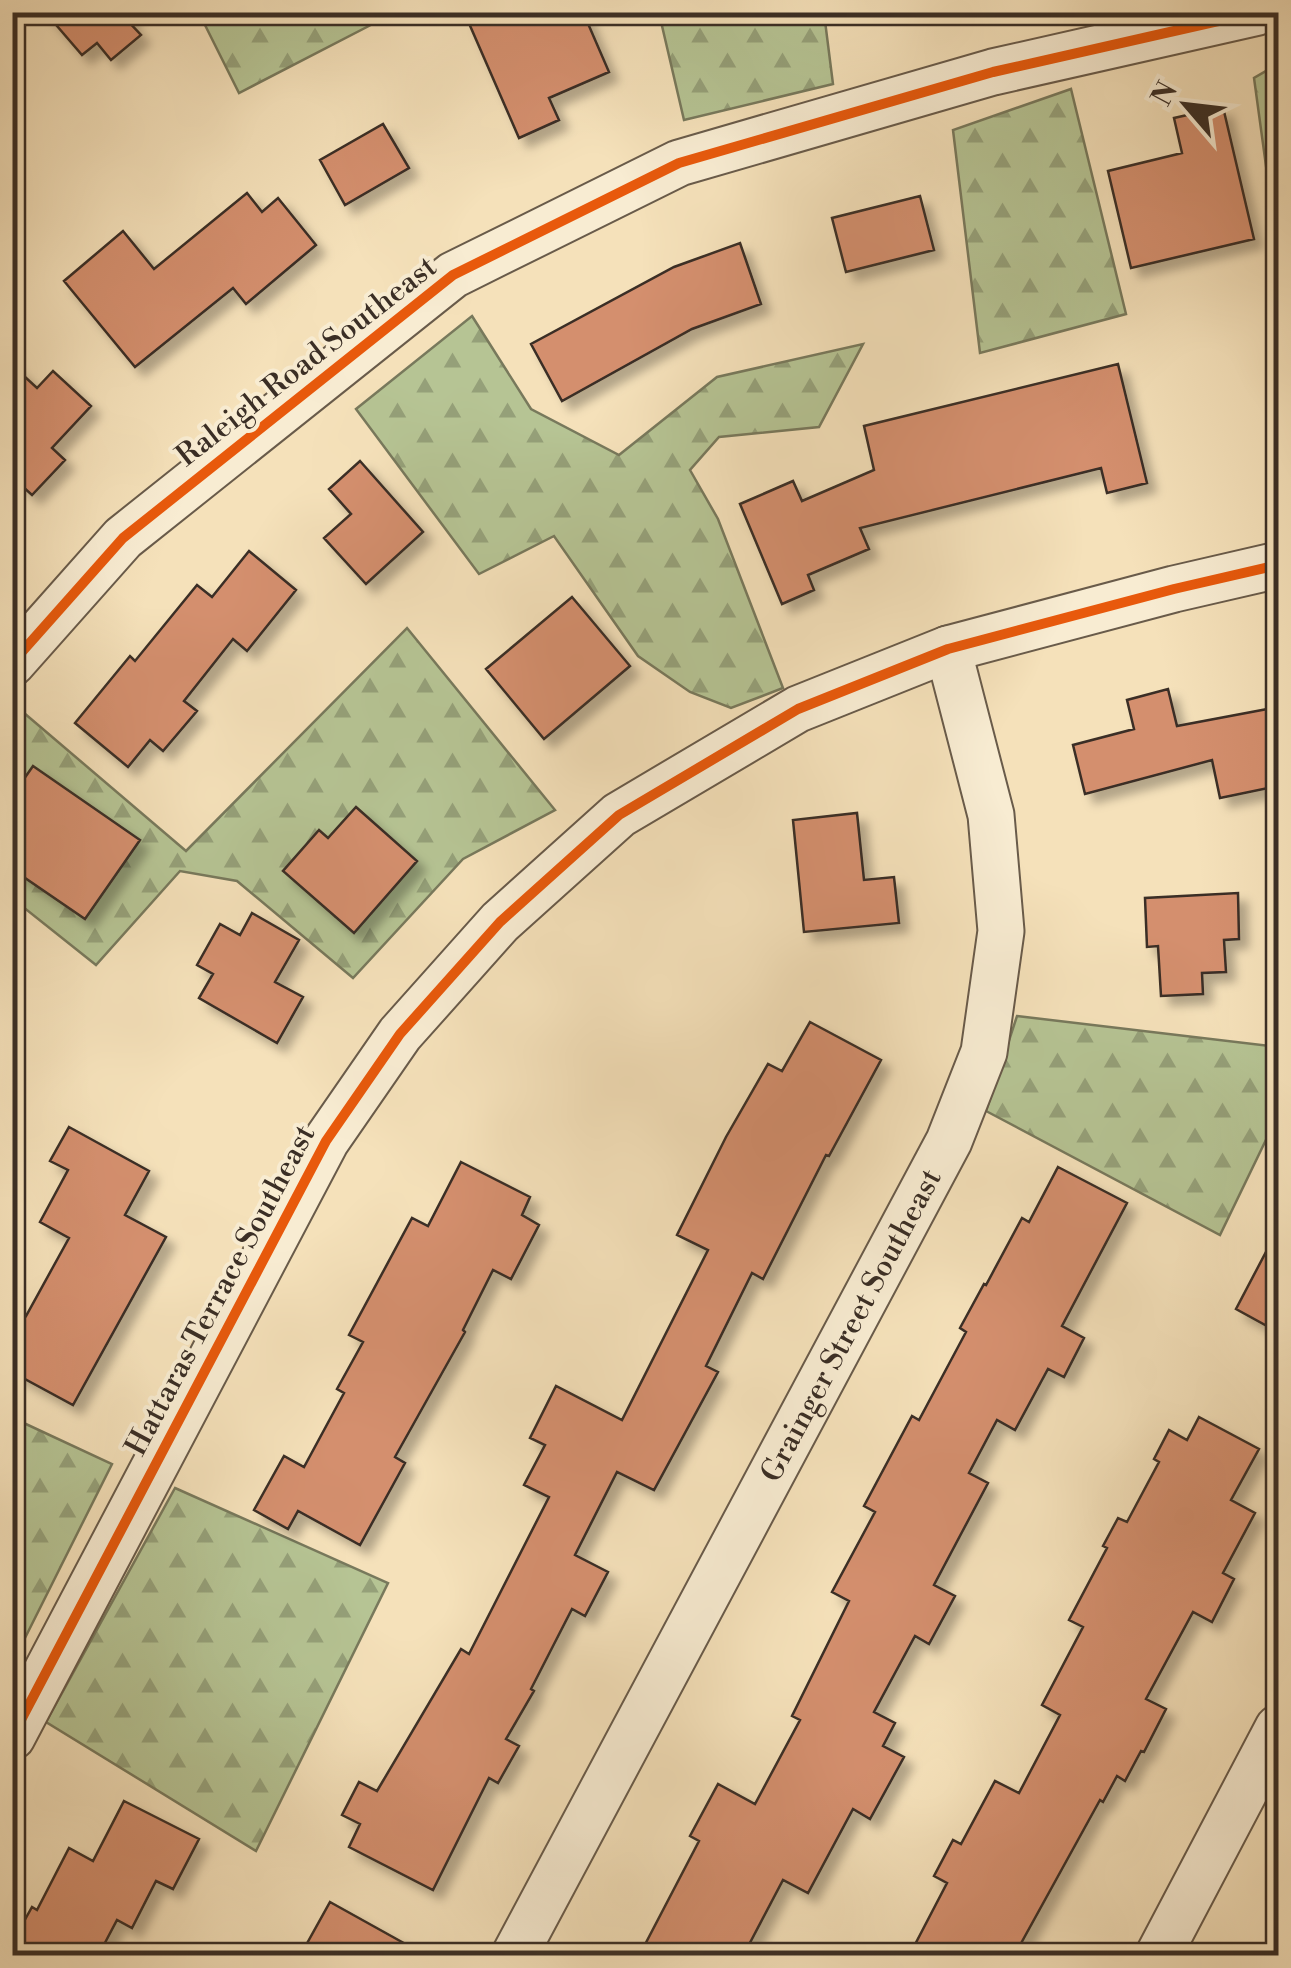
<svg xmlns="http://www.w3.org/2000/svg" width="1291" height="1968" font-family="'Libre Bodoni',serif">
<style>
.forest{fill:url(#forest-firs);stroke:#78795c;stroke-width:2.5}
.building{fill:#d48f6e;stroke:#3a2e25;stroke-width:2.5;filter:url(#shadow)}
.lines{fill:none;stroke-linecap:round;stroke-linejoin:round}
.minor-casing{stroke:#695b4a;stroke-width:49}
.minor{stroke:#f8ecd2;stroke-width:45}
.cycleway-casing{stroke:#f8ecd2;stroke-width:16}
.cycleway{stroke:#e8590c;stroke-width:10}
.labels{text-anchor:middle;stroke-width:8;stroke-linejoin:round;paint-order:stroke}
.street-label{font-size:30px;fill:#3a2e25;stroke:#f8ecd2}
</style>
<defs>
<pattern id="forest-firs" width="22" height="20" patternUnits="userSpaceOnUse" patternTransform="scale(2.5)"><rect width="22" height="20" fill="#b6c494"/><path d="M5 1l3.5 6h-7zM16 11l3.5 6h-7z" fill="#95a079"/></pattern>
<filter id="shadow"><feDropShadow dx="9" dy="9" stdDeviation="5" flood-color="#0004"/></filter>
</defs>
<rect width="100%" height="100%" fill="#f5e1ba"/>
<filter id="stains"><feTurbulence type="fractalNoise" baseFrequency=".002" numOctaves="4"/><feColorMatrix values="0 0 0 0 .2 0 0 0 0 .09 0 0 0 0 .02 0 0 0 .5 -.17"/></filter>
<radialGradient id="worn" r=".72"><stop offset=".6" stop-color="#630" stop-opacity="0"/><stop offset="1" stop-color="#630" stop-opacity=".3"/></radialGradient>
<path class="forest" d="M 217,13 L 217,12 L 394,13 L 239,93 L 203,21 Z
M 659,13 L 824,13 L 833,84 L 684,120 Z
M 1278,64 L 1278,254 L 1254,78 Z
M 1071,89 L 1126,314 L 980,353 L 953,130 Z
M 472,316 L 531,409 L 619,455 L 717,377 L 863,344 L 819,427 L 719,437 L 690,470 L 718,519 L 783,688 L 731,708 L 690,692 L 638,656 L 554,536 L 479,574 L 356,409 Z
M 407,628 L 555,810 L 463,859 L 353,978 L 237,881 L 180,871 L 96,965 L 13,899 L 12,712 L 17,707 L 186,851 Z
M 1017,1016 L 1278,1047 L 1278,1115 L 1220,1235 L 986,1111 Z
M 13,1418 L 112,1464 L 13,1662 Z
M 175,1488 L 388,1583 L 256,1851 L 46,1722 Z"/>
<path class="building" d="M 45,12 L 134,12 L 126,19 L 141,35 L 111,60 L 97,43 L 82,55 Z
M 487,12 L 583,12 L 609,72 L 549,98 L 559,120 L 519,138 L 468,21 Z
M 1223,107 L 1254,239 L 1131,268 L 1108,171 L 1182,153 L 1174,118 Z
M 383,124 L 409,168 L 345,205 L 320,160 Z
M 247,193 L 262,212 L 278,198 L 316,245 L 246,304 L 233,288 L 135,367 L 64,281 L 123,231 L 154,269 Z
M 920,196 L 934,250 L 846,272 L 832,218 Z
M 740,243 L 761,304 L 692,329 L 562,401 L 531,344 L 674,267 Z
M 1118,364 L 1147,483 L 1107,493 L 1101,468 L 860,528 L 869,549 L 808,575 L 814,590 L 782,604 L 740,504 L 793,481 L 802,501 L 874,470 L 864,426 Z
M 12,365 L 37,388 L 53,371 L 91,406 L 52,448 L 65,460 L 32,495 L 12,477 Z
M 360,461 L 423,532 L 366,584 L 324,538 L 351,514 L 329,489 Z
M 249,551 L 296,590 L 247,651 L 233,639 L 184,701 L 197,711 L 163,751 L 150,740 L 128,767 L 75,723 L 130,656 L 135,661 L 197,585 L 212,597 Z
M 572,597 L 630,666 L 544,739 L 486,669 Z
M 1168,689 L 1177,726 L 1278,707 L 1278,786 L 1220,798 L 1212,760 L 1085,794 L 1073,745 L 1134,729 L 1127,700 Z
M 33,766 L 140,840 L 85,919 L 12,869 L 12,796 Z
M 356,807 L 417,861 L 354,933 L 283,871 L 319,830 L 328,838 Z
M 857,813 L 864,880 L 894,877 L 899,923 L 804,932 L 793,820 Z
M 1238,893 L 1239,939 L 1224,940 L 1226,972 L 1202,973 L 1203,994 L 1161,996 L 1158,946 L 1147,947 L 1145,898 Z
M 252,913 L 299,940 L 275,982 L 303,997 L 277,1043 L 199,998 L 213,974 L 197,965 L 220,924 L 240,935 Z
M 810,1022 L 881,1060 L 829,1156 L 826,1155 L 763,1279 L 752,1273 L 706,1366 L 718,1372 L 654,1490 L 617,1472 L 575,1555 L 608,1572 L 585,1616 L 572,1609 L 531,1689 L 534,1691 L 506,1739 L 519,1746 L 498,1783 L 489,1778 L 433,1890 L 349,1847 L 360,1824 L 342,1815 L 359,1782 L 377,1791 L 461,1649 L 469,1654 L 549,1497 L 524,1485 L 545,1445 L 530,1438 L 556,1386 L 622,1420 L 708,1250 L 677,1235 L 726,1137 L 768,1064 L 782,1071 Z
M 69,1127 L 149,1171 L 125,1215 L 166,1237 L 73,1405 L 12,1372 L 12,1309 L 26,1316 L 69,1238 L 40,1222 L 68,1170 L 50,1161 Z
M 461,1162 L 530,1197 L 522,1215 L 539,1225 L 511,1279 L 493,1270 L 463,1330 L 465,1332 L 395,1457 L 405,1463 L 360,1545 L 298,1511 L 288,1529 L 254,1510 L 284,1456 L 304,1467 L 344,1393 L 337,1389 L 363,1342 L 349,1335 L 412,1218 L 428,1226 Z
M 1058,1167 L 1127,1203 L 1062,1326 L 1084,1338 L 1064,1377 L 1048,1369 L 1015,1430 L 997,1420 L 969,1473 L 988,1483 L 934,1585 L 955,1596 L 929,1644 L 915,1636 L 874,1712 L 895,1723 L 883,1746 L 904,1757 L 870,1819 L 853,1809 L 808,1893 L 783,1880 L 743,1956 L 639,1956 L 699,1841 L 690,1836 L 718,1784 L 755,1804 L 800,1720 L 792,1716 L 849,1601 L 832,1592 L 875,1512 L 864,1506 L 912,1416 L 919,1420 L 966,1332 L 960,1328 L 984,1284 L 986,1285 L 1022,1218 L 1029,1222 Z
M 1278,1229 L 1278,1332 L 1236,1309 Z
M 1199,1417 L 1259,1449 L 1231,1500 L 1255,1513 L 1223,1573 L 1234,1579 L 1212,1622 L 1193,1612 L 1146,1699 L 1166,1709 L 1144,1752 L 1141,1751 L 1125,1781 L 1117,1776 L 1103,1802 L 1100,1800 L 1014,1956 L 909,1956 L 947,1883 L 934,1876 L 953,1840 L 961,1844 L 995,1781 L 1019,1793 L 1060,1715 L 1042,1705 L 1083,1627 L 1069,1620 L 1107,1548 L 1103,1546 L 1118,1518 L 1127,1522 L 1159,1462 L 1154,1459 L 1169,1430 L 1187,1440 Z
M 124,1801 L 199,1839 L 173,1889 L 156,1881 L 132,1928 L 117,1920 L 98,1956 L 12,1956 L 12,1943 L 32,1907 L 37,1910 L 69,1848 L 93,1861 Z
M 330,1902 L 427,1956 L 300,1956 Z"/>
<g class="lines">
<g class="minor-casing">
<g id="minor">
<path d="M 12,663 L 123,538 L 453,275 L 679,163 L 993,72 L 1258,12"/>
<path d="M 12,1737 L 326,1141 L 400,1034 L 500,922 L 619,815 L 798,709 L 948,649 L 1174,589 L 1278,565"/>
<path id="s1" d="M 514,1956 L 949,1141 L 984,1052 L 1001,931 L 991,815 L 948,649"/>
<path d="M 1158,1956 L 1278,1728"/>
</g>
</g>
<use href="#minor" class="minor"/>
<g class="cycleway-casing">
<path id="cycleway" d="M 12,663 L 123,538 L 453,275 L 679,163 L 993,72 L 1258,12
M 12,1737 L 326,1141 L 400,1034 L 500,922 L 619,815 L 798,709 L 948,649 L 1174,589 L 1278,565"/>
</g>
<use href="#cycleway" class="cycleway"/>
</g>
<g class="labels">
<g class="street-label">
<text transform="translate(306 361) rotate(-38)" y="10">Raleigh Road Southeast</text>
<text transform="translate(220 1290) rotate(-62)" y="10">Hattaras Terrace Southeast</text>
<text dy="10" stroke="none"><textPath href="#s1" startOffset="715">Grainger Street Southeast</textPath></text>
</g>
</g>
<rect width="1291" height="1968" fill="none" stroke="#f5e1ba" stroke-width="50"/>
<rect x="15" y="15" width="1261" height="1938" fill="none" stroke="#3a2e25" stroke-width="5"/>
<rect x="25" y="25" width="1241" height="1918" fill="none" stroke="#3a2e25" stroke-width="2.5"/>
<g transform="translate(1186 105) rotate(298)" stroke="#f8ecd2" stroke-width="8" paint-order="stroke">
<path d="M0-8L18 38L0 25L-18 38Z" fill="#3a2e25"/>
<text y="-15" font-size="28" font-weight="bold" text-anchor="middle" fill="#3a2e25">N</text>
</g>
<rect width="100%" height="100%" filter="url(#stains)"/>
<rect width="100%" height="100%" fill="url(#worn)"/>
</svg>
